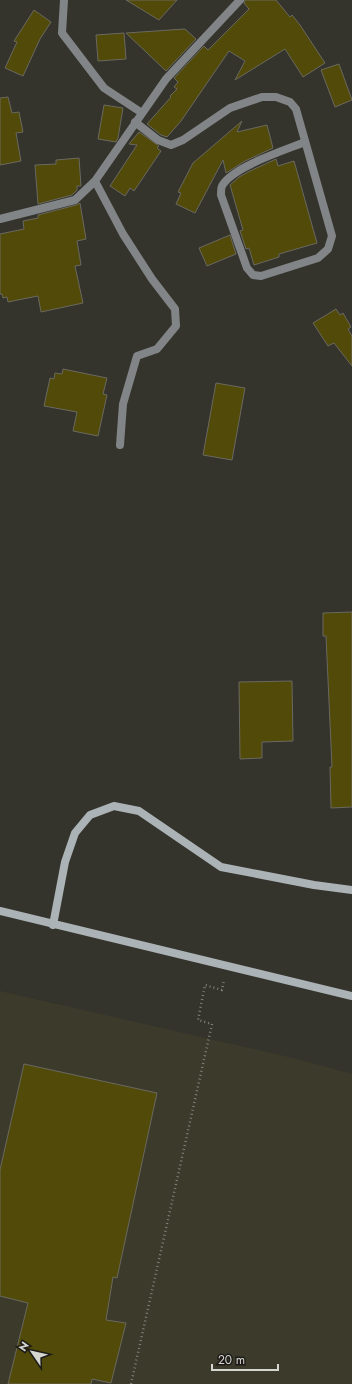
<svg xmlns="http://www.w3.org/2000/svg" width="352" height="1384" font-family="Jost,sans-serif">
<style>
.built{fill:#3b3a2b}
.building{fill:#524a09;stroke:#6a6960}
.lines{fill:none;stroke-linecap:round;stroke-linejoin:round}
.path{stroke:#82817b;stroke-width:2.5;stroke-dasharray:1 3;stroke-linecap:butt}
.street{stroke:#818587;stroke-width:8}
.secondary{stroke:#acb3b7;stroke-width:8}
</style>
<rect width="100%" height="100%" fill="#35342c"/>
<path class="built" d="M 0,991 L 293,1058 L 352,1074 L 352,1384 L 0,1384 Z"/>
<path class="building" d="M 126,0 L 177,0 L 159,20 Z
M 245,0 L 276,0 L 290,17 L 292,15 L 300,25 L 325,63 L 303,77 L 285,49 L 235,80 L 245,61 L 229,51 L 181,121 L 167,137 L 161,135 L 147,124 L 171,97 L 170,96 L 177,89 L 174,87 L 178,82 L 174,78 L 204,46 L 208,50 L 249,9 L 244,3 Z
M 34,10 L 51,22 L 40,39 L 23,76 L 5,68 L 17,42 L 14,41 Z
M 185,29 L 196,39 L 166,71 L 126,33 Z
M 124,33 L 126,59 L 98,61 L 96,35 Z
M 339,64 L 352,100 L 335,107 L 321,70 Z
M 8,97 L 12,113 L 19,112 L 23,132 L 16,133 L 21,161 L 0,165 L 0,98 Z
M 104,105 L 123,108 L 118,138 L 116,142 L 98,139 Z
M 242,121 L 237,132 L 267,125 L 273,148 L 245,161 L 226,173 L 223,160 L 195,213 L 176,204 L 181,193 L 178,192 L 193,163 Z
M 139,132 L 159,146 L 157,148 L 161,151 L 134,191 L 130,188 L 125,196 L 110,186 L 137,145 L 129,144 Z
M 79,158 L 81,186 L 77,186 L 77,190 L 72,195 L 38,204 L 35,165 L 56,164 L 56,160 Z
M 276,159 L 278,166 L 294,161 L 317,243 L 279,254 L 279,257 L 254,265 L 249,248 L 246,249 L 240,231 L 243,230 L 230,185 L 239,177 L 250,171 Z
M 80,203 L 86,239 L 77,241 L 81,265 L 75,266 L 83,303 L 41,312 L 38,296 L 8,302 L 7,297 L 3,298 L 2,294 L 0,294 L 0,234 L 24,229 L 23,221 L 38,218 L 38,215 L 76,205 Z
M 230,235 L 236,254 L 207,266 L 199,248 Z
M 336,309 L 340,315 L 343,313 L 351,327 L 348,329 L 352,336 L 352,366 L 334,343 L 328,346 L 313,323 Z
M 63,369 L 107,378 L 103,394 L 107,395 L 98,436 L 73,431 L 77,412 L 44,406 L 50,378 L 54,379 L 55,373 L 62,374 Z
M 216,383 L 245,388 L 232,460 L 203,455 Z
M 352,612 L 352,807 L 331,808 L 330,767 L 332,767 L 326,636 L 323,636 L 323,613 Z
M 292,681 L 293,741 L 262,742 L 262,758 L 240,759 L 239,682 Z
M 24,1064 L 157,1093 L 117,1278 L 113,1277 L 106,1320 L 126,1323 L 111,1383 L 92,1379 L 91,1384 L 8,1384 L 28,1303 L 0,1296 L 0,1170 Z"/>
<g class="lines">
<path class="path" d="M 131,1384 L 212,1024 L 198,1020 L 205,985 L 222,990 L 224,980"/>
<path class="street" d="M 64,0 L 62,33 L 104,88 L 142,113
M 135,122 L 158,140 L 171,145 L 183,140 L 230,108 L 262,97 L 276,97 L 290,102 L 296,109 L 332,236 L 328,249 L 318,258 L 261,276 L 253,275 L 247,268 L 221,195 C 221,192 221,188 222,186 C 232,167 285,150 305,142
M 0,219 L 75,200 L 95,181
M 120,445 L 123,404 L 137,356 L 157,349 L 176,326 L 175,309 L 152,279 L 123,234 L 95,181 L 166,79 L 240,0"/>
<path class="secondary" d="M 0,911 L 352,996
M 53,925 L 65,862 L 75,833 L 90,815 L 114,806 L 139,811 L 221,867 L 314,885 L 352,890"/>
</g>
<g transform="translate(32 1352) rotate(304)" stroke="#1c1b18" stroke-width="3" paint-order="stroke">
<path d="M0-3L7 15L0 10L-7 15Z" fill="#d6d6d1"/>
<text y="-6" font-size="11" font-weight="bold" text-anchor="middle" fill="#d6d6d1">N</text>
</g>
<path d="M212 1364v6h66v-6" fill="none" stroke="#d6d6d1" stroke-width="2"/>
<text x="218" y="1364" font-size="12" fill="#d6d6d1" stroke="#1c1b18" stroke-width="3" paint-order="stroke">20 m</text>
</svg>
